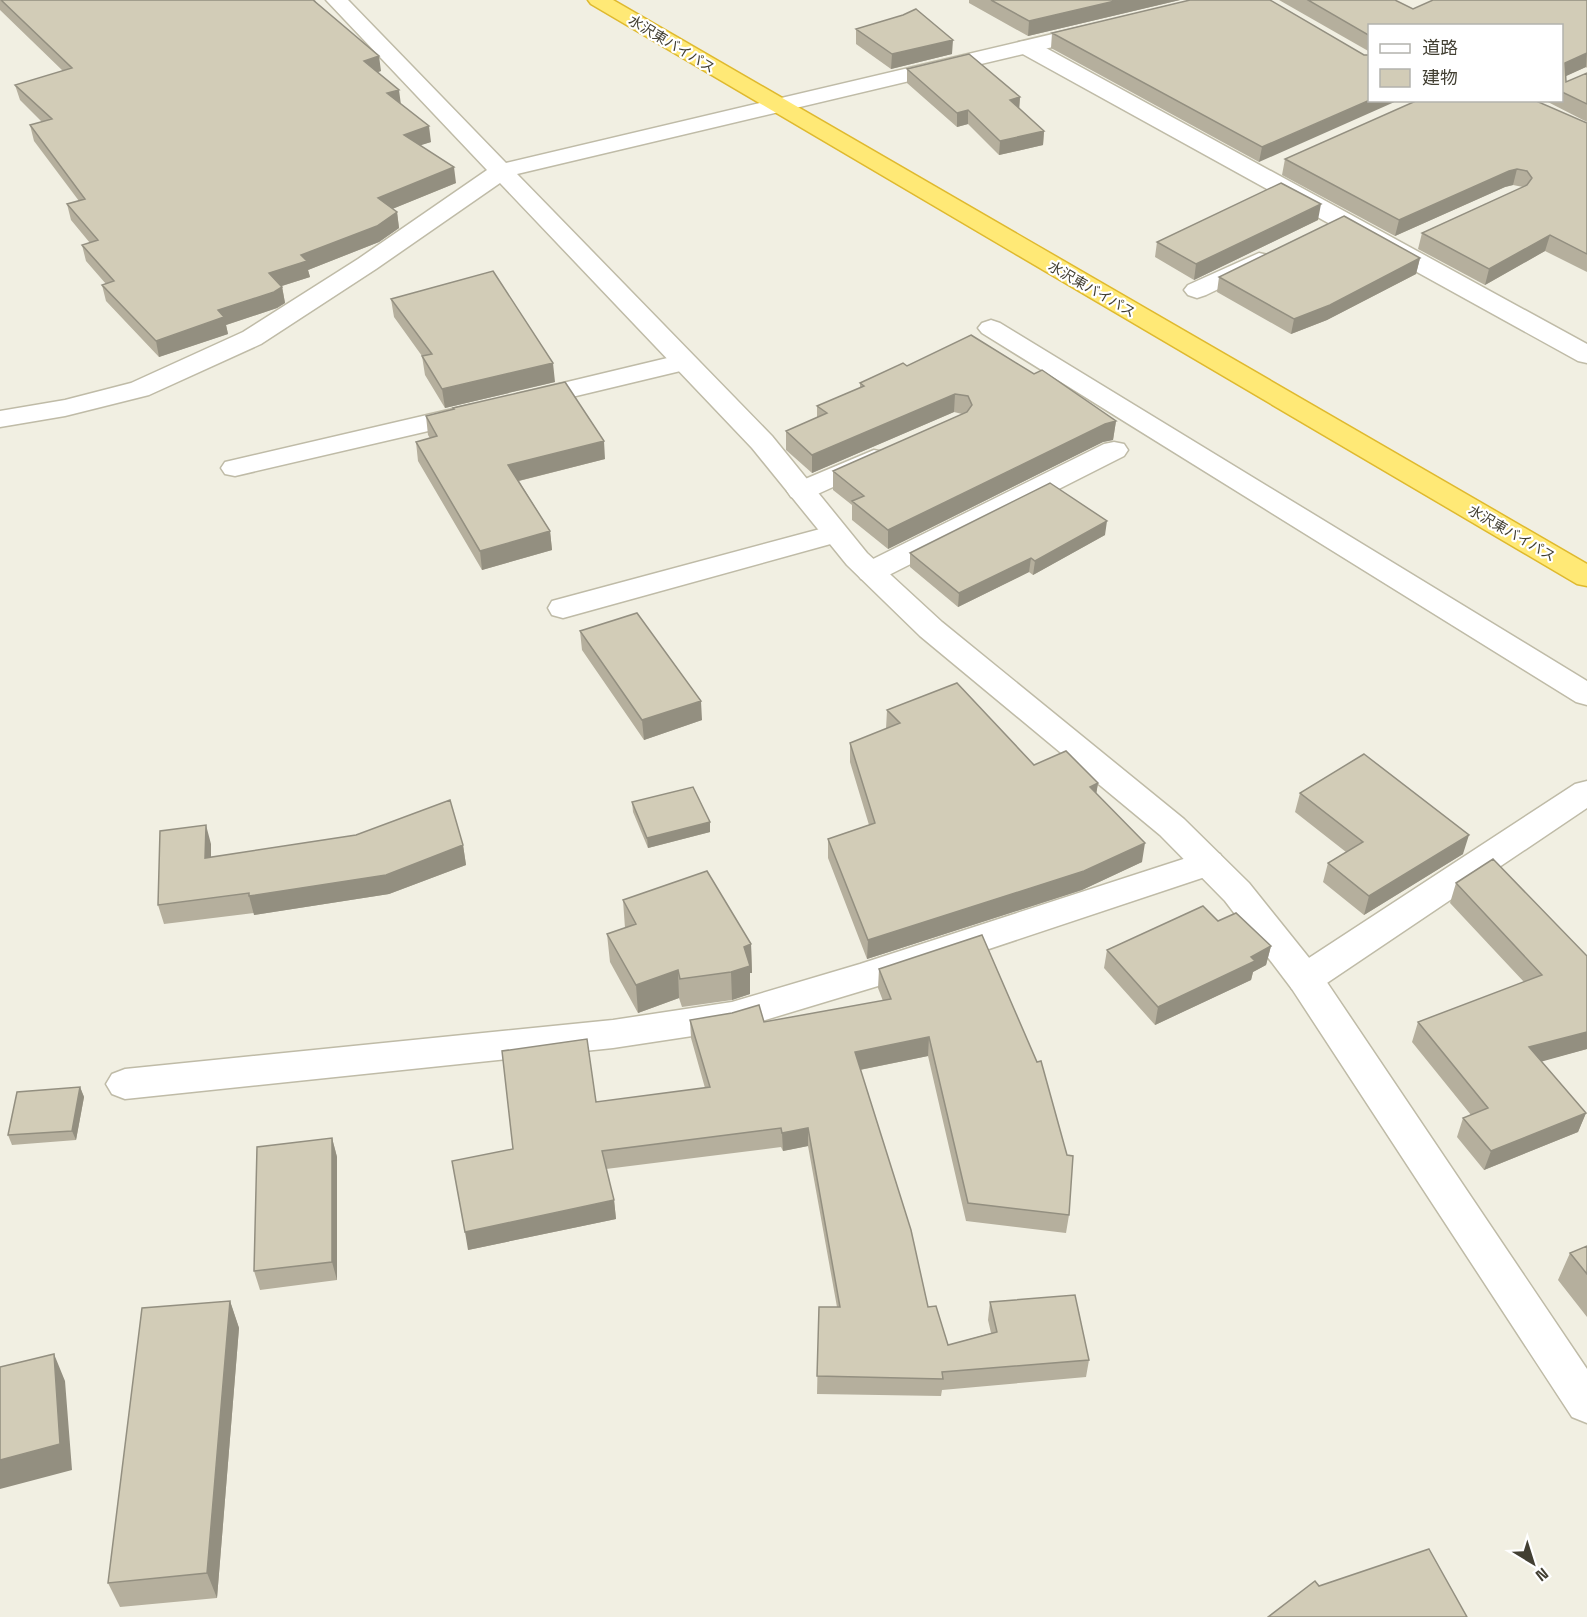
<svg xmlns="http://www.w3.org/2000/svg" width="1587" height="1617" font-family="'Space Grotesk','Noto Sans JP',sans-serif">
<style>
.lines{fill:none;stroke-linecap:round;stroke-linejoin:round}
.minor-casing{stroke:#bfbba7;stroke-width:3}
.tertiary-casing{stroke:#bfbba7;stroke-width:3}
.trunk-casing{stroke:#dfb92e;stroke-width:3}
.minor{fill:#fff;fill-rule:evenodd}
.tertiary{fill:#fff;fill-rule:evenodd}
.trunk{fill:#ffe976;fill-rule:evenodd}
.wall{fill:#b5af9d}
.shaded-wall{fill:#938f80}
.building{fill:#d2ccb7;stroke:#938f80;stroke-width:1.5}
.labels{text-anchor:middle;stroke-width:4.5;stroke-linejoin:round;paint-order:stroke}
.far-street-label{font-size:14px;fill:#423f32;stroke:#fff}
</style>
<rect width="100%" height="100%" fill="#f1efe2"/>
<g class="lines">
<g class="minor-casing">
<path id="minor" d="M 1027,41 L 1035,42 L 1587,344 L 1587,363 L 1578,361 L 1019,52 L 1016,47 L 1019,42 Z
M 1259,253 L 1268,255 L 1271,260 L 1268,265 L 1206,295 L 1197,298 L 1188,295 L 1184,290 L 1188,285 Z
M 991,320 L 1000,323 L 1587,681 L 1587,705 L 1576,702 L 982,333 L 978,328 L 982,323 Z
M 684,354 L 693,356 L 697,362 L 693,368 L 526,408 L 517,406 L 513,400 L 517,394 Z
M 470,405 L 480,407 L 484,413 L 480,419 L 235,476 L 225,474 L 221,468 L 225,462 Z
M 1114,442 L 1124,444 L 1128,450 L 1124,456 L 881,579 L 871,581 L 861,579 L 856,572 L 861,565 L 1104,444 Z
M 874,450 L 884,452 L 888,458 L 884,464 L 811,497 L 801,500 L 791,497 L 787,491 L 791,485 Z
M 835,525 L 845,528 L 849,534 L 845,540 L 563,618 L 552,615 L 548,608 L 552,601 Z
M 1587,781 L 1587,808 L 1318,989 L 1305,993 L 1292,989 L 1287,979 L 1292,969 L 1575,784 Z
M 1208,851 L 1220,854 L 1225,863 L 1220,872 L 878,986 L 732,1030 L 613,1048 L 125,1099 L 112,1094 L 106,1084 L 112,1074 L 125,1069 L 613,1020 L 732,1002 L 860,964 Z"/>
</g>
<g class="tertiary-casing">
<path id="tertiary" d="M 326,0 L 348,0 L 506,163 L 1095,24 L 1103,25 L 1106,30 L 1103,35 L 517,174 L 772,436 L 867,553 L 942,622 L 1184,819 L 1249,883 L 1318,969 L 1587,1369 L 1587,1423 L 1572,1417 L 1292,989 L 1225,901 L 1160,835 L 920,636 L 847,565 L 752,448 L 500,183 L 376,269 L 261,344 L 149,395 L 65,416 L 0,427 L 0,411 L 65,400 L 131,383 L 243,332 L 358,259 L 487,170 Z"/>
</g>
<g class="trunk-casing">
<path id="trunk" d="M 588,0 L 613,0 L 1587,564 L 1587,586 L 1577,584 L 591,4 Z"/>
</g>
<use href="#minor" class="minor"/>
<use href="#tertiary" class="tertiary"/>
<use href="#trunk" class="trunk"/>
</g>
<path class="wall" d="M 0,0 L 315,0 L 316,2 L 381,71 L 378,72 L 400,104 L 431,142 L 420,145 L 456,183 L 392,209 L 397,212 L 399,228 L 379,242 L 308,270 L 310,277 L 282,286 L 285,303 L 277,308 L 226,325 L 228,334 L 159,357 L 106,301 L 102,285 L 106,284 L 86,261 L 82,245 L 90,243 L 71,220 L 67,204 L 79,201 L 34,141 L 30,125 L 42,122 L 20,100 L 15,85 L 63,71 L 0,10 Z
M 969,0 L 1180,0 L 1028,36 L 969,3 Z
M 1279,0 L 1395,0 L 1413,9 L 1587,0 L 1587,68 L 1586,67 L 1565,76 L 1566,82 L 1587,73 L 1587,122 L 1544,100 L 1562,100 L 1562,26 L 1370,26 L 1370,52 Z
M 856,29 L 952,54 L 891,69 L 856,44 Z
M 1052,33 L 1364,55 L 1259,162 L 1051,48 Z
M 907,69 L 1020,97 L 1019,108 L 1044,131 L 1043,145 L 999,155 L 968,124 L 957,127 L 907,83 Z
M 1587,123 L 1587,272 L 1545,251 L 1485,285 L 1418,249 L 1422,233 L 1523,187 L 1513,185 L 1505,187 L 1395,236 L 1282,175 L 1285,159 Z
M 1318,220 L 1194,280 L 1155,257 L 1157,242 Z
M 1420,258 L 1416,274 L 1327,320 L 1291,334 L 1217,292 L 1219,277 Z
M 391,299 L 555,382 L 445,408 L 425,375 L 422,356 L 394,317 Z
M 907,366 L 1034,374 L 1116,421 L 1113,440 L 1103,442 L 888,549 L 852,520 L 852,505 L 833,490 L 833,471 L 962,414 L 954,412 L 812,473 L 786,450 L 786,431 L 817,418 L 817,406 L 860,388 L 860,383 Z
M 453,408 L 605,459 L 519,481 L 550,531 L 552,550 L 482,570 L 418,461 L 416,442 L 430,438 L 428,435 L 426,416 L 454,410 Z
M 1105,535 L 1033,575 L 1029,572 L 958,607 L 910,567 L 910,553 Z
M 580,631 L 702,720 L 644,740 L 582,650 Z
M 887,710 L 1034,765 L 1098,783 L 1096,793 L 1142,862 L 1082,890 L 867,959 L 828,858 L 828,839 L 869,825 L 850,762 L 850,743 L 886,729 Z
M 1300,793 L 1463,854 L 1364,915 L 1323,882 L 1328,863 L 1346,852 L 1295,812 Z
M 632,802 L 710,832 L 648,848 L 633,812 Z
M 211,844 L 211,857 L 463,845 L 466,865 L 389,894 L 254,915 L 254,913 L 164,924 L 158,905 Z
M 1456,883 L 1587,956 L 1587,1049 L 1541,1061 L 1586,1113 L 1578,1132 L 1484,1170 L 1457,1137 L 1463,1118 L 1471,1115 L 1412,1042 L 1418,1022 L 1524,982 L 1450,903 Z
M 623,900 L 751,944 L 752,973 L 750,973 L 750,994 L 732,1000 L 682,1007 L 679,998 L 638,1013 L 610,962 L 607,934 L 625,928 Z
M 1218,921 L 1271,946 L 1266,965 L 1253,972 L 1251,980 L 1155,1025 L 1104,968 L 1107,950 Z
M 879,969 L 1069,1215 L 1066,1233 L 966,1221 L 928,1056 L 860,1070 L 928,1307 L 948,1345 L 991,1333 L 988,1320 L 990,1302 L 1089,1360 L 1086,1377 L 942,1390 L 941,1396 L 817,1394 L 819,1307 L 837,1307 L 808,1146 L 783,1151 L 781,1147 L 606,1169 L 614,1200 L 616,1219 L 468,1250 L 513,1149 L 705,1088 L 691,1038 L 690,1020 L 764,1022 L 883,1001 L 878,988 Z
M 80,1087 L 84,1097 L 76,1140 L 12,1145 L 8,1135 Z
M 332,1138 L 337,1157 L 337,1280 L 260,1290 L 254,1271 Z
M 1587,1246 L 1587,1317 L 1558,1280 L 1570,1253 Z
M 230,1301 L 239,1328 L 217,1598 L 120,1607 L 108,1583 Z"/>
<path class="shaded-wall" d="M 1119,0 L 1180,0 L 1028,36 L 1029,21 Z
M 953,40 L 952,54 L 891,69 L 892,54 Z
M 1587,53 L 1586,67 L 1562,78 L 1565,63 Z
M 379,56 L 381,71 L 366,76 L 364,61 Z
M 399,90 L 401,105 L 387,93 Z
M 1020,97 L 1019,111 L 1010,100 Z
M 1370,100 L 1399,100 L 1259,162 L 1262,147 Z
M 968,110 L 968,124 L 957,127 L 957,113 Z
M 429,126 L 431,142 L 406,150 L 404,135 Z
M 1044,131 L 1043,145 L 999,155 L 1000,141 Z
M 454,167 L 456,183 L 380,214 L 378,198 Z
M 1517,169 L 1513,185 L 1505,187 L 1395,236 L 1399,220 L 1509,171 Z
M 1321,204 L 1318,220 L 1194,280 L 1196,264 Z
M 397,212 L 399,228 L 379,242 L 308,270 L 310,277 L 272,289 L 269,273 L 301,255 Z
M 1550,235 L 1545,251 L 1485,285 L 1489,269 Z
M 1420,258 L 1416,274 L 1327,320 L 1291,334 L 1294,319 Z
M 282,287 L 285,303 L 277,308 L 226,325 L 228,334 L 159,357 L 156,341 L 218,310 Z
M 553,363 L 555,382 L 445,408 L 442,389 Z
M 955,394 L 954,412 L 812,473 L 812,455 Z
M 1116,421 L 1113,440 L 1103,442 L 888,549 L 888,530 L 1105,424 Z
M 604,441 L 605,459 L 510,483 L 508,465 Z
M 1107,521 L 1105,535 L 1033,575 L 1035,561 Z
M 550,531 L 552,550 L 482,570 L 480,551 Z
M 1031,558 L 1029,572 L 958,607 L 959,593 Z
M 701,701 L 702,720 L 644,740 L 642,720 Z
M 1098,783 L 1095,802 L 1090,787 Z
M 710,822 L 710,832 L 648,848 L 647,838 Z
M 206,825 L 211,844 L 211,877 L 205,858 Z
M 1469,835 L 1463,854 L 1364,915 L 1369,896 Z
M 1145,843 L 1142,862 L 1082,890 L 867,959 L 868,940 Z
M 463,845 L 466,865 L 389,894 L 254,915 L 249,896 Z
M 751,944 L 752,973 L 750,973 L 750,994 L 732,1000 L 731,972 L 744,947 Z
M 1271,946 L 1266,965 L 1253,972 L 1251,980 L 1155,1025 L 1158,1007 Z
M 678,970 L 679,998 L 638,1013 L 636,985 Z
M 1587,1032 L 1587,1049 L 1522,1067 L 1529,1047 Z
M 929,1037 L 928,1056 L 854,1071 L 855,1052 Z
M 80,1087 L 84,1097 L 76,1140 L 72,1131 Z
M 1586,1113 L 1578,1132 L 1484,1170 L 1491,1151 Z
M 808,1128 L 808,1146 L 783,1151 L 782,1133 Z
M 332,1138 L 337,1157 L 337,1280 L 332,1262 Z
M 614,1200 L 616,1219 L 468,1250 L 465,1232 Z
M 230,1301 L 239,1328 L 217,1598 L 207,1573 Z
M 54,1354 L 65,1381 L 72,1470 L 0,1489 L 0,1460 Z"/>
<path class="building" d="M 1,0 L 313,0 L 379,56 L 364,61 L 399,90 L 387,93 L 429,126 L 404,135 L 454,167 L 378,198 L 397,212 L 377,226 L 301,255 L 307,261 L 269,273 L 282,287 L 274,292 L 218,310 L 224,317 L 156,341 L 102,285 L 114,281 L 82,245 L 98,240 L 67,204 L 85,199 L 30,125 L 52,119 L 15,85 L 72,68 Z
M 991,0 L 1119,0 L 1029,21 Z
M 1190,0 L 1270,0 L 1364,55 L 1370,55 L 1370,100 L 1262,147 L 1052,33 Z
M 1308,0 L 1395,0 L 1413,9 L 1433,0 L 1587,0 L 1587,53 L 1565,63 L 1566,82 L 1587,73 L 1587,104 L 1562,92 L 1562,26 L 1370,26 L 1370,36 Z
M 916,9 L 953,40 L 892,54 L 856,29 L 903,15 Z
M 969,54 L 1020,97 L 1010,100 L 1044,131 L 1000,141 L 968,110 L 957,113 L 907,69 Z
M 1418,100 L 1534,100 L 1587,123 L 1587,254 L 1550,235 L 1489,269 L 1422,233 L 1527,185 L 1532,178 L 1527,171 L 1517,169 L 1509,171 L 1399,220 L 1285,159 Z
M 1281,183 L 1321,204 L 1196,264 L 1157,242 Z
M 1344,216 L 1420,258 L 1330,305 L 1294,319 L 1219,277 Z
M 493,271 L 553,363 L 442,389 L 422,356 L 432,354 L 391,299 Z
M 971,335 L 1034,374 L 1042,370 L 1116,421 L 1105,424 L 888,530 L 852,501 L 864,496 L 833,471 L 967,412 L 972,405 L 968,396 L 955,394 L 812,455 L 786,431 L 827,413 L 817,406 L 864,386 L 860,383 L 903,363 L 907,366 Z
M 565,382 L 604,441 L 508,465 L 550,531 L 480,551 L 416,442 L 437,436 L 426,416 L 454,409 L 453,408 Z
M 1050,483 L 1107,521 L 1035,561 L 1031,558 L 959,593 L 910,553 Z
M 637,613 L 701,701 L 642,720 L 580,631 Z
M 957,683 L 1034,765 L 1066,751 L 1098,783 L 1090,787 L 1145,843 L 1084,871 L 868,940 L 828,839 L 875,823 L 850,743 L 900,723 L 887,710 Z
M 1364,754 L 1469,835 L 1369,896 L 1328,863 L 1363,842 L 1300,793 Z
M 693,787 L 710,822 L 647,838 L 632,802 Z
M 450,800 L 463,845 L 386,875 L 249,896 L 249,893 L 158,905 L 160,831 L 206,825 L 205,858 L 356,835 Z
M 1493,859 L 1587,956 L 1587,1032 L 1529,1047 L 1586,1113 L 1491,1151 L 1463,1118 L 1488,1108 L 1418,1022 L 1542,975 L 1456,883 Z
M 707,871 L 751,944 L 744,947 L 750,966 L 731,972 L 680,979 L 678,970 L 636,985 L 607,934 L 636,924 L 623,900 Z
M 1203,906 L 1218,921 L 1236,913 L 1271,946 L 1251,957 L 1255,961 L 1158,1007 L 1107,950 Z
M 982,935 L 1037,1062 L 1041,1061 L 1067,1155 L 1073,1156 L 1069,1215 L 968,1203 L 929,1037 L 855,1052 L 911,1230 L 928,1307 L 936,1306 L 948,1345 L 997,1332 L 990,1302 L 1075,1295 L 1089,1360 L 942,1372 L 943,1379 L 817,1376 L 819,1307 L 840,1307 L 808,1128 L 782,1133 L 781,1128 L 602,1151 L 614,1200 L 465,1232 L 452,1161 L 513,1149 L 502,1051 L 587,1039 L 596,1102 L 710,1087 L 690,1020 L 732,1013 L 759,1005 L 764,1022 L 891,999 L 879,969 Z
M 80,1087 L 72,1131 L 8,1135 L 17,1092 Z
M 332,1138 L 332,1262 L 254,1271 L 257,1147 Z
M 1587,1246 L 1587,1274 L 1570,1253 Z
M 230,1301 L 207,1573 L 108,1583 L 142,1308 Z
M 54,1354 L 60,1444 L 0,1460 L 0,1367 Z
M 1429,1549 L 1467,1617 L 1268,1617 L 1315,1581 L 1319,1586 Z"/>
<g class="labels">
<g class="far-street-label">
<text transform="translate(672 44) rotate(31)" y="5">水沢東バイパス</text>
<text transform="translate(1092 289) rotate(30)" y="5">水沢東バイパス</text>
<text transform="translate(1512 533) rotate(30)" y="5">水沢東バイパス</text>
</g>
</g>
<rect x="1368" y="24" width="195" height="78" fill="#ffffff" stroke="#b3b2ad" stroke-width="1.5"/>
<rect x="1380" y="44" width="30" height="9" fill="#ffffff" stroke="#b3b2ad" stroke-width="1.5"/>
<text x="1422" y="54" font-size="18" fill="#423f32">道路</text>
<rect x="1380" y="69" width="30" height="18" fill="#d2ccb7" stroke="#b3b2ad" stroke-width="1.5"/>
<text x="1422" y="84" font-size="18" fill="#423f32">建物</text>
<g transform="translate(1533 1563) rotate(142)" stroke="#ffffff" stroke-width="4.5" paint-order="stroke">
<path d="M0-4.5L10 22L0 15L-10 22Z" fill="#423f32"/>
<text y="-9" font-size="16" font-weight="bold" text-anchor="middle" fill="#423f32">N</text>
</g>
</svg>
